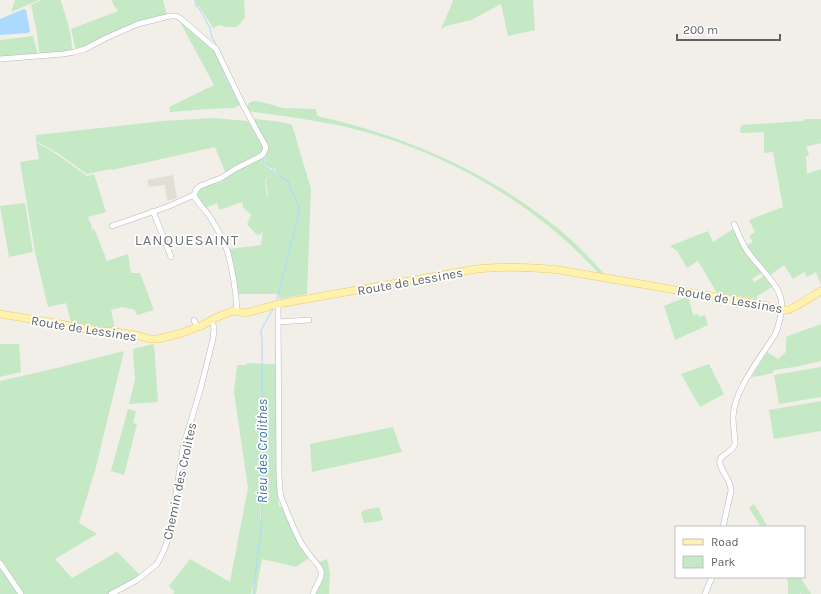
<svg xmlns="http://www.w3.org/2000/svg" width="821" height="594" font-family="Karla,sans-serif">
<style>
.education{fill:#e1ded6}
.green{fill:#c5e8c5;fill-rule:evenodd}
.water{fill:#aadaff}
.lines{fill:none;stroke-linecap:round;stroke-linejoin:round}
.stream{stroke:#aadaff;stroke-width:1}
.minor-casing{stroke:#b5b8bc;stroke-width:6}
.major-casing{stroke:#f2c960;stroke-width:8}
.minor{stroke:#fff;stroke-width:5}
.major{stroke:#fff2af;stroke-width:7}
.labels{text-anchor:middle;stroke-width:3.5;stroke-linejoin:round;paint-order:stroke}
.street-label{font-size:13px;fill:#5f6368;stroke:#fff}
.water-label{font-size:14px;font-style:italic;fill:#4174aa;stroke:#fff}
.quarter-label{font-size:15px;letter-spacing:1px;fill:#70757a;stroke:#fff}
</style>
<rect width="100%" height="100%" fill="#f1efe8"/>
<path class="education" d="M 173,175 L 177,198 L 167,201 L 165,185 L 149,187 L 147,180 Z"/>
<path class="green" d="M 15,0 L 39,0 L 11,12 Z
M 41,0 L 61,0 L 61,1 C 64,12 75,42 71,52 L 40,56 L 36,28 L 31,5 Z
M 112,0 L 163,0 L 167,15 L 76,51 L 71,29 L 118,11 L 113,4 Z
M 196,0 L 244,0 L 245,18 L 237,27 L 226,27 L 219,25 L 213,28 L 199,6 L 197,6 Z
M 453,0 L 533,0 L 535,30 L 508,36 L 501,4 L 471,20 L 446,26 L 441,29 L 451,6 Z
M 178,18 L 215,52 L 225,76 L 240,105 L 234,108 L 208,109 L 170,112 L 169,107 L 214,85 Z
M 33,36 L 38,55 L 0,58 L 0,40 Z
M 254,101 L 262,102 L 283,108 L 316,109 L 317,116 C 403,135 487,171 556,227 C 574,241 590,258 606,276 L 600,275 C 533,200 436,146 337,125 C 307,119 277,115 247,111 L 246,109 L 249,103 Z
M 213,118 L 248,121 L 263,147 L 263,149 L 260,153 L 248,160 L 233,167 L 225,172 L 215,147 L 112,170 L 111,169 L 87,174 L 59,154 L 36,141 L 36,135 L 163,121 Z
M 255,119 L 282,122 L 292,125 L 311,189 L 307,294 L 279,299 L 279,296 L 278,294 L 238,294 L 231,255 L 229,249 L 261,245 L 263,230 L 260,235 L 256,234 L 247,224 L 251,215 L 250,213 L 244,209 L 242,202 L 219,210 L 217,203 L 205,208 L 196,195 L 200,188 L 215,182 L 216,184 L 223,181 L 222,179 L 225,177 L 263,157 C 265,166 265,166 273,170 L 274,174 L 266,179 L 265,181 L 267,197 L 268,197 L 266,181 L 267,179 L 274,174 L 279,177 L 279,176 L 276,173 L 275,168 C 272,167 267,166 266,163 C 265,160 266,158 264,156 L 268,150 L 268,147 L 253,121 Z
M 805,119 L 821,119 L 821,143 L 805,147 L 807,148 L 809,156 L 806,156 L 807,174 L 821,169 L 821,285 L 816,272 L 807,277 L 804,272 L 793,279 L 784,265 L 769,276 L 746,246 L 753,242 L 749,236 L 755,232 L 749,220 L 783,207 L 773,152 L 764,153 L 764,132 L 740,133 L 741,125 L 803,121 Z
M 36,142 L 58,155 L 87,176 L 94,174 L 106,212 L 88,217 L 92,227 L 91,227 L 92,230 L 94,229 L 96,233 L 107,261 L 128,254 L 131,273 L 140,273 L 154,310 L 137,315 L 135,310 L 122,307 L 111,310 L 115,329 L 71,322 L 66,303 L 48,307 L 35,252 L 20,162 L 39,159 Z
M 25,203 L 33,252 L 9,257 L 0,206 Z
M 735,228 L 763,272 L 752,279 L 754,282 L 756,281 L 765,275 L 774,286 L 757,296 L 757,299 L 717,293 L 698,261 L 687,268 L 677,251 L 670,246 L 708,231 L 713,242 Z
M 684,295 L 688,295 L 693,315 L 698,314 L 699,317 L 705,315 L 708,325 L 675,340 L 664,306 L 684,298 Z
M 821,324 L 821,361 L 795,367 L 794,367 L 774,370 L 773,373 L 754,377 L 752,376 L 767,352 L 778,359 L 786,352 L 786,337 Z
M 0,344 L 19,344 L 21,372 L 0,377 Z
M 154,344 L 158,402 L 129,404 L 135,380 L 133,349 Z
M 124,351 L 96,467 L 79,523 L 97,534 L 55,559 L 72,578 L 117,552 L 140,575 L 107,594 L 22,594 L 0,561 L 0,381 L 61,367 Z
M 247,363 L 266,364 L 275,364 L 277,483 L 279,507 L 283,507 L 309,558 L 296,567 L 292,566 L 262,559 L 258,580 L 256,594 L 253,594 L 255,583 L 254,582 L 251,594 L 173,594 L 175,592 L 169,586 L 190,559 L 230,582 L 248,488 L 234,392 L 237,365 L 246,365 ZM 262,439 L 263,484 L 261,519 L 260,519 L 262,484 Z
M 709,364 L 724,394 L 700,407 L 681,374 Z
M 821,367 L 821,397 L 779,404 L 774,375 Z
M 821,401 L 821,431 L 774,439 L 769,410 Z
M 128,409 L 136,411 L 133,423 L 137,424 L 124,475 L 111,471 Z
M 393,427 L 402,452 L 312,472 L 310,444 Z
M 754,504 L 768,527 L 761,527 L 749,508 Z
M 379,507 L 383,520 C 376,522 370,522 364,523 L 361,513 L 364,510 Z
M 327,559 L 330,573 L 329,594 L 315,594 L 324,573 L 318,563 Z
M 0,565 L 19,594 L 0,594 Z
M 787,577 L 800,577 L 811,594 L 801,594 L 800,592 L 800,594 L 788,594 L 788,585 Z"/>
<path class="water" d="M 24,9 L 26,10 L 30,31 L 28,33 L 0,35 L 0,19 Z"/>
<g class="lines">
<path class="stream" d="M 195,0 L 196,6 L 199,8 L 210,28 L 212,38 L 216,44
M 219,62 L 235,94
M 263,156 L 264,158 L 264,162 L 268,166 L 273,168 L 275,174 L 288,181 L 291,190 L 295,196 L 298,204 L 299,212 L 277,299
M 253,594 L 261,529 L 261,526 C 264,463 262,401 262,338 C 261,336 261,334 261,331 C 262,327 270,315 273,309"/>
<g class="minor-casing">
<path id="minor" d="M 0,59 L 63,54 L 75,52 L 85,49 L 106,38 L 138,24 L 170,16 L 176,16 L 180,18 L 216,49 L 243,105 L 266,147 L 264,153 L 261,156 L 235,169 L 221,178 L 200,186 L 196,190 L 194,195
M 194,195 C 197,203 205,209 210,217 C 217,228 224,241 228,253 C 233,272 236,292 237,311
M 153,211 L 171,257
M 112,226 L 167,207 L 194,195
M 278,304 L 279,476 L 280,491 L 281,497 C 287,512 293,528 301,543 C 303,546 306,550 308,553 C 312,559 319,564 321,571 C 323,579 315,586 313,594
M 194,320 L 197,327
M 278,322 L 309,320
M 723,527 L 731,491 C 731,488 730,485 729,482 C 727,476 716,464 721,458 C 726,452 732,452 735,444 C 735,435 733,426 733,417 C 734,389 762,356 776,333 C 779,324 783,308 781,299 C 778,284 757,265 748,252 C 742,244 738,233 734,224
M 0,563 L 21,594
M 111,594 L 137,580 L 157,564 L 164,550 L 170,533 L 183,448 L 201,387 L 213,339 L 214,328 L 212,321
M 705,594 L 712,577"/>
</g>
<g class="major-casing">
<path id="major" d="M 0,314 L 49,322 L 98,331 L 115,332 L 136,335 L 150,339 L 158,339 L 182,333 L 203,325 L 215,318 L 233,311 L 246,313 L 278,304 L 476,269 C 505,266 530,267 559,270 L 764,305 C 771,308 779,310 787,310 C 792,310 814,295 821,291"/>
</g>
<use href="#minor" class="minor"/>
<use href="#major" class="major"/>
</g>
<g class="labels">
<g class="street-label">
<text transform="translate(410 281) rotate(-10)" y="5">Route de Lessines</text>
<text transform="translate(730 299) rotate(10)" y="5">Route de Lessines</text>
<text transform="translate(84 328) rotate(9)" y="5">Route de Lessines</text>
<text transform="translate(179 481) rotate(-78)" y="5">Chemin des Crolites</text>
</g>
<g class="water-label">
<text transform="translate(262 451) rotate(-90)" y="5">Rieu des Crolithes</text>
</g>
<g class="quarter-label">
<text x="187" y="245">LANQUESAINT</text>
</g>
</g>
<rect x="675" y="526" width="130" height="52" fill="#ffffff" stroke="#bfc1c3"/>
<rect x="683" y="539" width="20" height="6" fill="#fff2af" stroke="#bfc1c3"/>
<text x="711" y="546" font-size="12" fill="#5f6368">Road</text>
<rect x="683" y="556" width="20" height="12" fill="#c5e8c5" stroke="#bfc1c3"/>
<text x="711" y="566" font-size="12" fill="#5f6368">Park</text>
<path d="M677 34v6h103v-6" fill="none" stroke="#5f6368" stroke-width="2"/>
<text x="683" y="34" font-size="12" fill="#5f6368" stroke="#ffffff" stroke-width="3" paint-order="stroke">200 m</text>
</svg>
